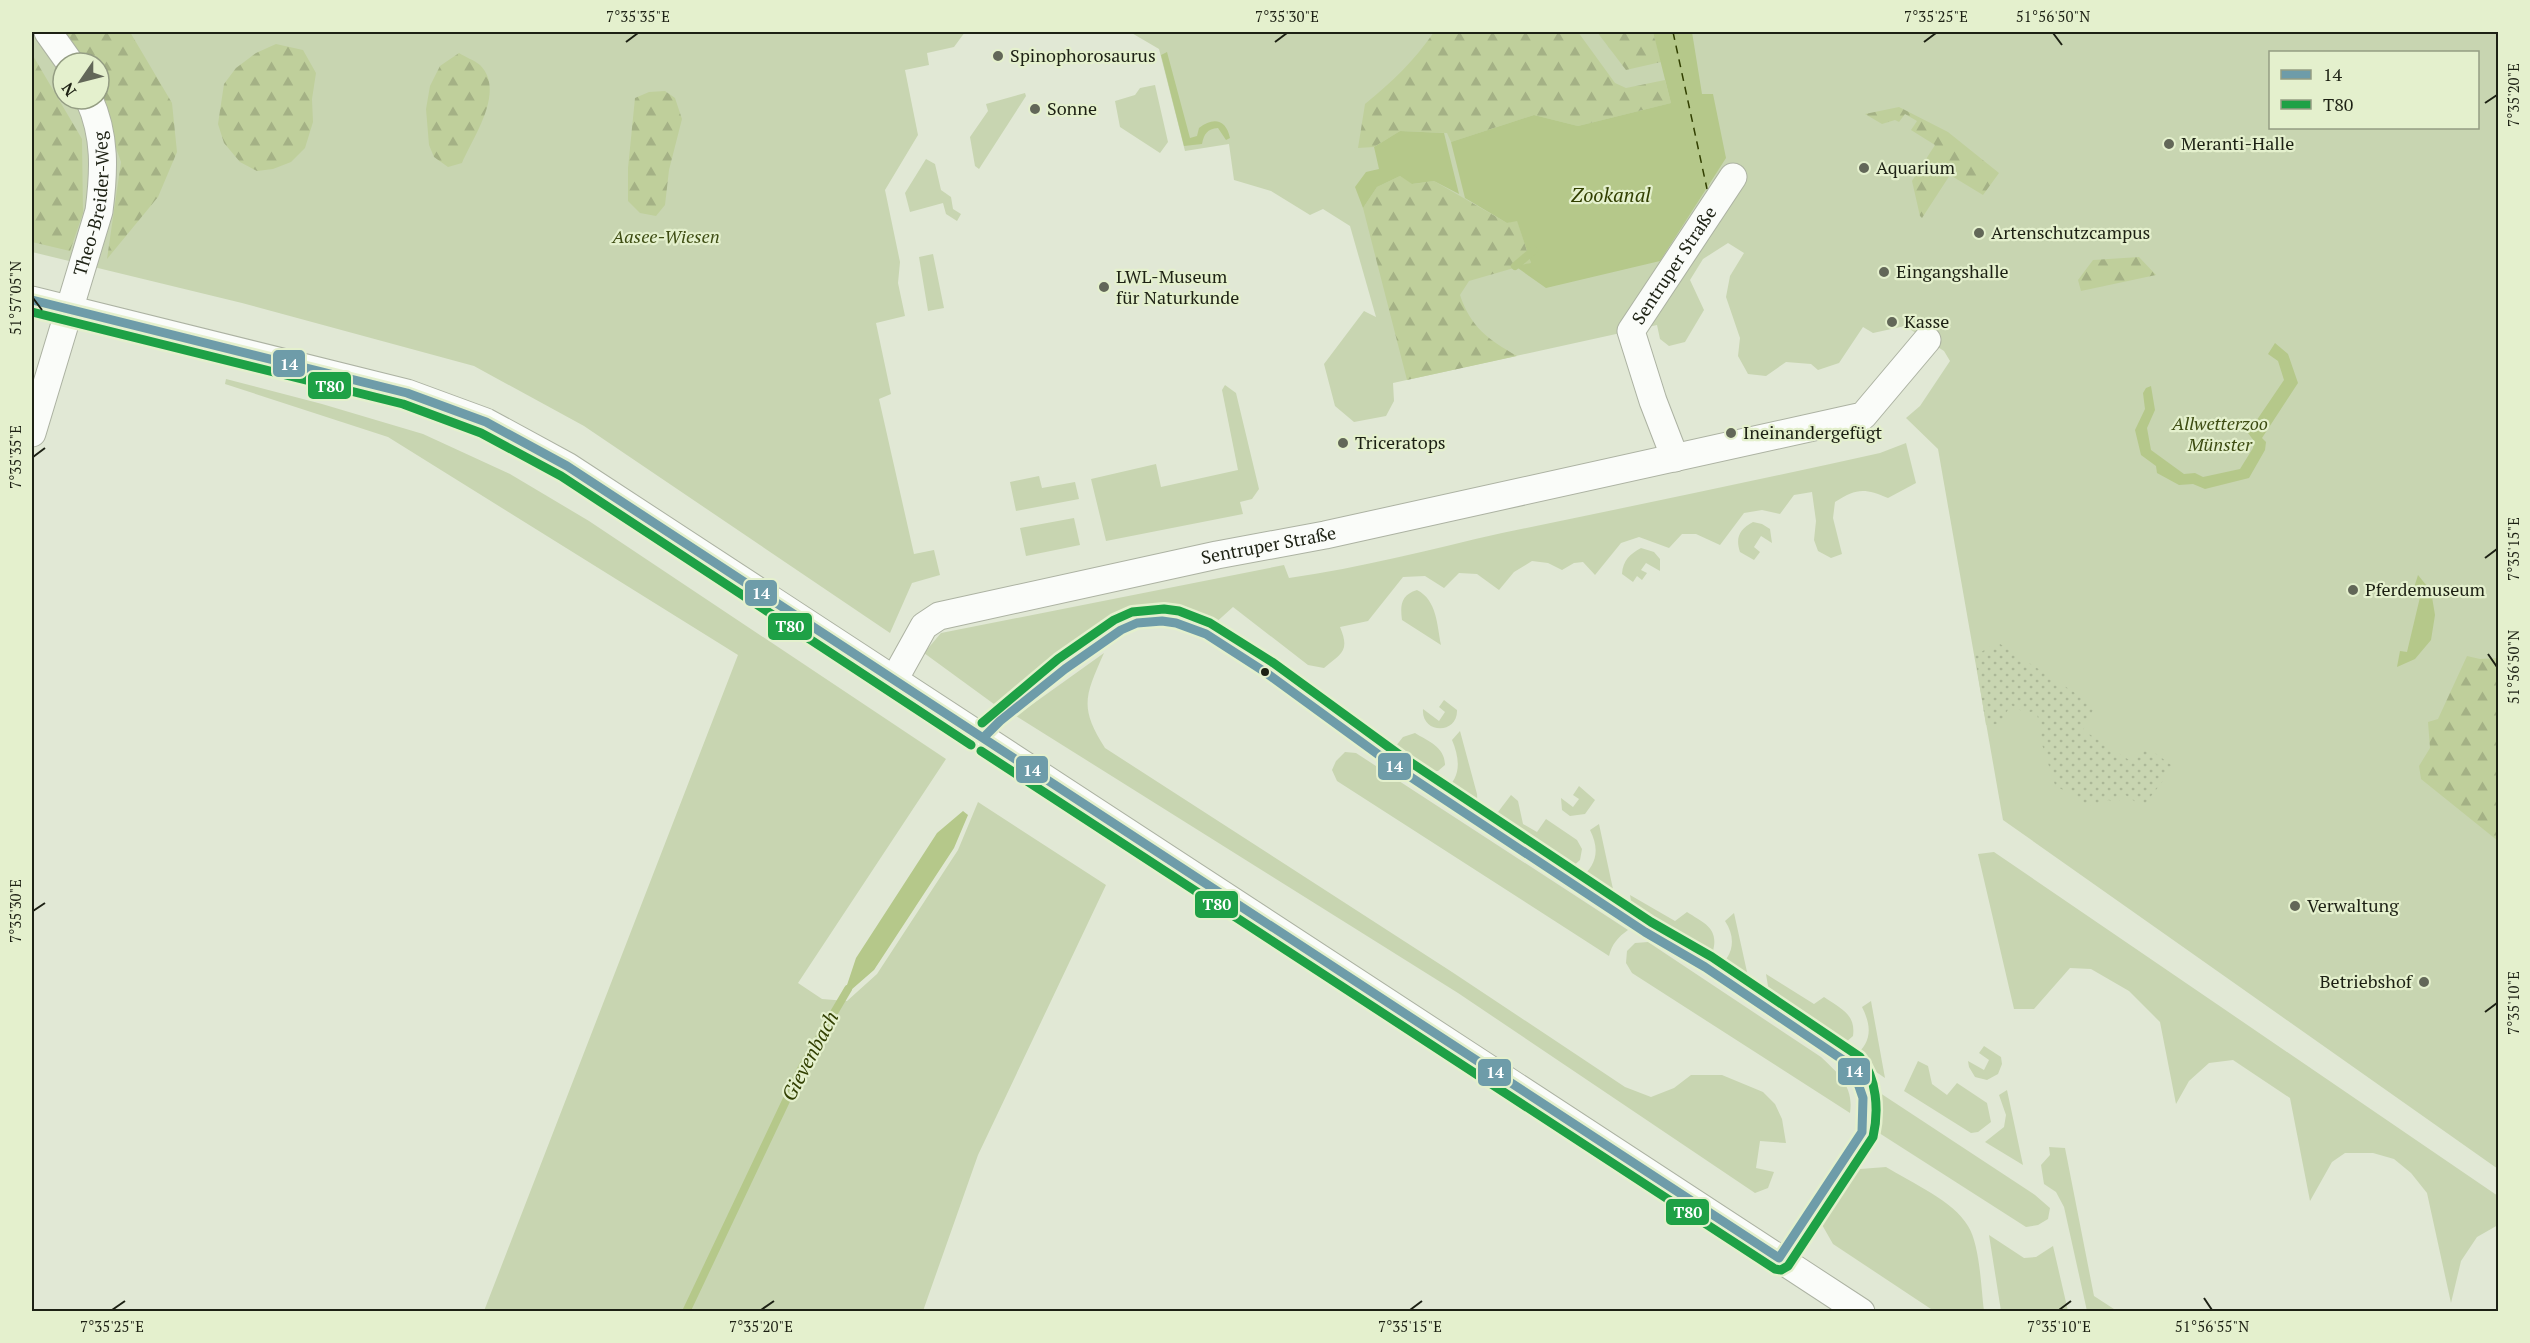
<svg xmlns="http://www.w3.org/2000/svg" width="2530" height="1343" font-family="'PT Serif',serif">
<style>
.green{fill:#c8d5b1;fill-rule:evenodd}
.forest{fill:url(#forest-firs)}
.garden{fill:url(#garden-dots)}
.water{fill:#b5c88a}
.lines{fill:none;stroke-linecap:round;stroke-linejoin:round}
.stream{stroke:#b5c88a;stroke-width:8}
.ferry{stroke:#313f00;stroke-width:1.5;stroke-dasharray:8 6;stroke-linecap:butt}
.minor-casing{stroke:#acb2a2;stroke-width:29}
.minor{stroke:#fafcf9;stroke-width:27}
.bus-1-casing{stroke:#e4f0cd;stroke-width:14}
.bus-2-casing{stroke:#e4f0cd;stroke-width:14}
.bus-1{stroke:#6e9ca9;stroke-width:9}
.bus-2{stroke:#1ea146;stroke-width:9}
.ticks{fill:none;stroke:#1d2114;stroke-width:2}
.poi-dot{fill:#626758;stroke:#e4f0cd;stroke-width:2}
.bus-dot{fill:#1d2114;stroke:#e4f0cd;stroke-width:2}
.labels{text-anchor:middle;stroke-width:4.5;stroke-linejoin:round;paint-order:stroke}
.poi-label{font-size:18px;fill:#1d2114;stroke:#e4f0cd;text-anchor:start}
.street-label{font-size:18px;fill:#1d2114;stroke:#e4f0cd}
.park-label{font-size:18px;font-style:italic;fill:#3d4c12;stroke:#e4f0cd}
.water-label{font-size:20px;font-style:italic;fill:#313f00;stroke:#e4f0cd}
.line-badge{stroke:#e4f0cd;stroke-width:2}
.badge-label{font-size:16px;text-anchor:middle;font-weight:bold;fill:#fff}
.neatline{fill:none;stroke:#1d2114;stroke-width:2}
.ticks-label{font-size:15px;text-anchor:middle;fill:#1d2114}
</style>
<defs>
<pattern id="forest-firs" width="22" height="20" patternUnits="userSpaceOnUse" patternTransform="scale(1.5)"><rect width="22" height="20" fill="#bfcf9b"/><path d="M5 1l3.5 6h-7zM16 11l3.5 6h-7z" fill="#a4b185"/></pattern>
<pattern id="garden-dots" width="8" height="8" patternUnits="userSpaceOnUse" patternTransform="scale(1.5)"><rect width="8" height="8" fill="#c8d5b1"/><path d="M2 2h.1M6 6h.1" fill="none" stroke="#abb797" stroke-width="1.8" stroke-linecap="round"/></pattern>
</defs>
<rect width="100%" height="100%" fill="#e1e8d5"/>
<path class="green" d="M 32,32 L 965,32 L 954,47 L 927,53 L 929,65 L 905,70 L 918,135 L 885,190 L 900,262 L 898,283 L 905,316 L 876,323 L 891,394 L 879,399 L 914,554 L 934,550 L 940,575 L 912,583 L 890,633 L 584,426 L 474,366 L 242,303 L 32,252 ZM 63,63 L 99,63 L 99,99 L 63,99 Z
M 1130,32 L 2498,32 L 2498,1169 L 2003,820 L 1938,449 L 1906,418 L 1920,406 L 1950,361 L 1944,351 L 1905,326 L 1873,333 L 1863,327 L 1839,363 L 1818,370 L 1811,364 L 1786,362 L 1766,376 L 1748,374 L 1738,356 L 1740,338 L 1726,297 L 1730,276 L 1744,253 L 1728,243 L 1703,259 L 1690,280 L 1704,310 L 1685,342 L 1669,346 L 1660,339 L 1657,325 L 1393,383 L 1394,401 L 1386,416 L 1354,422 L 1335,406 L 1324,364 L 1364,311 L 1376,317 L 1350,226 L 1323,209 L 1310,215 L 1271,191 L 1234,180 L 1229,144 L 1185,151 L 1159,49 ZM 2270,52 L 2478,52 L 2478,128 L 2270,128 Z
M 1155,85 L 1168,142 L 1160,153 L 1120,127 L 1115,101 L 1135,95 L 1140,88 Z
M 1025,93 L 1026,96 L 979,169 L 975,166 L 970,137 L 988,111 L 986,104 Z
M 926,159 L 935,164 L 941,190 L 951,197 L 953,209 L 961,214 L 957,221 L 946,214 L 943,203 L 910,212 L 905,193 Z
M 933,254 L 944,308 L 928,311 L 919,257 Z
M 226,379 L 322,404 L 423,434 L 510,474 L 589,521 L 946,759 L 798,983 L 822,999 L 847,1001 L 877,974 L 958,850 L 978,802 L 1106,885 L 978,1155 L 923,1311 L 484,1311 L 738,655 L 388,437 L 225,384 Z
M 1225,385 L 1236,393 L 1259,489 L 1252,499 L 1240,502 L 1243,514 L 1106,541 L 1091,479 L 1156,464 L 1161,487 L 1238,470 L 1222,390 Z
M 1906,443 L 1916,483 L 1888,498 C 1865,488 1856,488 1835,502 L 1833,518 L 1842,554 L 1831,558 L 1818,551 L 1814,540 L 1816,521 L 1812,492 L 1794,495 L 1780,514 L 1762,510 L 1744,513 L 1720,545 L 1696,534 L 1682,534 L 1669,548 L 1639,537 L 1621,543 L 1595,575 L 1583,562 L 1574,563 L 1562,570 L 1548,563 L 1532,561 L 1514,572 L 1499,590 L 1477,574 L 1459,573 L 1444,588 L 1425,576 L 1403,577 L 1368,621 L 1340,627 C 1350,651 1342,653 1324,668 L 1308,665 L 1233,607 L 1212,626 C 1201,620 1187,611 1174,610 C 1125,606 1039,678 998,707 L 924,653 L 941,633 L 1284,565 L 1289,578 C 1361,568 1431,549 1502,533 C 1628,507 1754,481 1880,453 Z
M 1039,476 L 1042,488 L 1075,482 L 1079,499 L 1016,511 L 1010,482 Z
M 1074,518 L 1080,545 L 1026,556 L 1020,528 Z
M 1753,522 L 1762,524 L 1770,529 L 1772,543 L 1761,536 L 1754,547 L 1760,552 L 1754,560 L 1740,552 C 1735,537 1740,529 1753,522 Z
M 1641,548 L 1654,552 L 1660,559 L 1660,571 L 1646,563 L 1641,570 L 1647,573 L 1642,580 L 1637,576 L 1633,582 L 1622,574 C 1623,560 1630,554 1641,548 Z
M 1417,590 C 1437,600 1437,625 1441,645 L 1402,620 C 1400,605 1401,595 1417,590 Z
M 1104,653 C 1085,696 1079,707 1105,748 L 1452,972 L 1625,1087 L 1651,1097 L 1674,1088 L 1691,1075 L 1722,1075 L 1763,1092 L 1775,1104 L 1782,1119 L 1786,1143 L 1760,1141 L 1756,1168 L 1774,1172 L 1768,1188 L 1755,1193 L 1458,993 L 1016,716 Z
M 1444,700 L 1457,710 C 1458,735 1421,734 1423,709 L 1439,721 L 1445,712 L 1439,707 Z
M 1460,731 L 1477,794 L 1478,814 L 1443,791 C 1462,778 1460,759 1452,740 Z
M 1415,733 C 1428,741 1445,747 1445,765 L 1438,771 L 1431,771 L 1395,747 L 1403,737 Z
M 1345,752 L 1356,753 L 1628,930 C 1618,937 1612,944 1609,956 L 1337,781 L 1332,770 L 1336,761 Z
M 1579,786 L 1595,800 L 1585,814 L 1570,816 L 1562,810 L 1561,798 L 1573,807 L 1579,799 L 1573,795 Z
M 1511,795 L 1518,801 L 1523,824 L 1537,832 L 1546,819 L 1577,840 L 1582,849 L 1580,860 L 1572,867 L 1560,867 L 1500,829 L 1495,816 Z
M 1599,824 L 1616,903 L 1579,880 C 1597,865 1600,850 1590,830 Z
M 1994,852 L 2498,1196 L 2498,1225 L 2477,1237 L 2461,1261 L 2451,1303 L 2427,1193 L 2411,1173 L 2394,1159 L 2373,1153 L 2345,1153 L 2332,1162 L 2310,1201 L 2290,1098 L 2233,1060 L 2209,1063 L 2189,1081 L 2176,1104 L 2160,1022 L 2129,991 L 2091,969 L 2070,968 L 2034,1009 L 2014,1009 L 1978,854 Z
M 1630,895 L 1675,921 L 1687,912 C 1704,923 1719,928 1713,951 L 1704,957 L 1694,955 L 1633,913 Z
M 1734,913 L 1751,990 L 1716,969 C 1733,957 1737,939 1725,921 Z
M 1648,942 L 1821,1057 C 1839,1074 1854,1087 1850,1113 L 1632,973 L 1626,963 L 1627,951 L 1635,943 Z
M 1766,974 L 1814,1004 L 1824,997 C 1841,1009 1856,1014 1853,1036 L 1844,1044 L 1835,1045 L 1771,1004 Z
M 1871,1001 L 1885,1078 L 1854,1057 C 1872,1042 1872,1027 1862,1007 Z
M 1984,1046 L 2001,1057 L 2002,1064 L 1998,1074 L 1987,1080 L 1975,1077 L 1969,1067 L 1968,1061 L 1984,1070 L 1989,1060 L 1979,1053 Z
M 1918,1061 L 1928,1066 L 1932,1084 L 1947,1095 L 1957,1083 L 1987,1103 L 1991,1122 L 1978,1132 L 1971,1133 L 1904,1091 Z
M 2007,1090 L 2023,1165 L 1985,1142 L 2004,1127 L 2006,1115 L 1999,1095 Z
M 1877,1091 L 2035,1195 L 2050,1208 L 2048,1219 L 2038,1225 L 2026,1227 L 1876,1131 Z
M 2049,1147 L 2065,1148 L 2094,1296 L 2117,1311 L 2087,1311 L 2064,1207 L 2056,1192 L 2044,1184 L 2041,1165 L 2050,1155 Z
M 1886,1167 C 1910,1182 1954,1201 1968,1226 C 1980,1245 1981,1288 1984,1311 L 1934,1311 L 1833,1244 L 1821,1223 L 1843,1182 L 1860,1169 Z
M 1989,1235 L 2024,1258 L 2036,1257 L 2053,1246 L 2068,1311 L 2001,1311 Z"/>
<path class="forest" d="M 59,32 L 130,32 L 172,103 L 177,152 L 158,197 L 107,259 L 121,162 L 99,99 L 99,63 L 85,63 Z
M 1434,32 L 1578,32 L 1615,83 L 1626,88 L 1665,80 L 1671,103 L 1578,126 L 1534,115 L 1451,142 L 1447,133 L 1400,131 L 1374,147 L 1358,148 L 1365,104 C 1392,82 1414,61 1434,32 Z
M 1597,32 L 1653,32 L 1661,62 L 1626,70 Z
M 276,44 L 303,50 L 316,73 L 312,99 L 313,122 L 305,148 L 291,162 L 273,169 L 257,171 L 240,162 L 224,143 L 218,124 L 224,84 L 236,68 L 256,53 Z
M 459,53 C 465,57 474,60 480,65 C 506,91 473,137 462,163 L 448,167 L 434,157 L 429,145 L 426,109 L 430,86 L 440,66 Z
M 32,54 L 82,139 L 83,213 L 70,251 L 32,242 Z
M 665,91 L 675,98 L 682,119 L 669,170 L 665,205 L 656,216 L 640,213 L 628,201 L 628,168 L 635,98 L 649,92 Z
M 1899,107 L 1948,132 L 1999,173 L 1983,195 L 1950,175 L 1922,218 L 1920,216 L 1912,181 L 1935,145 L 1911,130 L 1917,121 L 1905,114 L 1899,122 L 1895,120 L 1882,124 L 1865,114 Z
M 1400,176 L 1413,184 L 1434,181 L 1507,223 L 1517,220 L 1531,263 L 1469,281 L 1460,295 C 1471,328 1488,339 1517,356 L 1407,380 L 1363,208 L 1377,187 Z
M 2139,257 L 2156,275 L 2081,291 L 2078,280 L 2093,260 Z
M 2467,656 L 2480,659 L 2498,658 L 2498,841 L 2421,779 L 2419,766 L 2430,748 L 2428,722 L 2438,719 Z"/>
<path class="garden" d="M 1997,642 L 2095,706 L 2083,730 L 2132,762 L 2144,745 L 2174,767 L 2144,805 L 2140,805 L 2124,794 L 2116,805 L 2109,800 L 2088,806 L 2055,785 L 2039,735 L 2044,726 L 2039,722 L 2036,711 L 2025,713 L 2011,705 L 1999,724 L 1986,725 L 1975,656 Z"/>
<path class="water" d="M 1653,32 L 1692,32 L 1702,94 L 1713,94 L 1726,158 L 1660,261 L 1546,288 L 1515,266 L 1531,263 L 1517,221 L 1507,223 L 1465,198 L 1451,142 L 1534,115 L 1578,126 L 1671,103 Z
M 1167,52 L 1190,138 L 1197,136 L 1199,128 C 1213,117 1226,119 1230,138 L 1226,140 L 1218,128 C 1207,129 1204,134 1202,144 L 1184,146 L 1161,55 Z
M 1400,131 L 1444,133 L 1459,194 L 1434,181 L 1412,184 L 1400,176 L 1377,187 L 1363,208 L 1355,187 L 1366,172 L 1379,169 L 1374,147 Z
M 2275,343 L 2288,354 L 2298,383 L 2262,438 L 2266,442 L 2265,450 L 2249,478 L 2205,489 L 2193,484 L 2179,485 L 2157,473 L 2156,466 L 2141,455 L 2135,430 L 2145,409 L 2143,393 L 2146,388 L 2151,386 L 2155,410 L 2147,428 L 2151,450 L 2184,474 L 2195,473 L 2203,477 L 2240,469 L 2253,448 L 2254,441 L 2248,433 L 2284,380 L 2278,361 L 2268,354 Z
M 2418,575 L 2431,591 L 2435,615 L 2431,640 L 2415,659 L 2397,667 L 2400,651 L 2407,652 L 2421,593 L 2413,591 Z
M 963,811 L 968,815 L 954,848 L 874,970 L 843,997 L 856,958 L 937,833 Z"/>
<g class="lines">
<path class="stream" d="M 1515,266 L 1534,250
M 686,1312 L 802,1067 L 848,989"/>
<path class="ferry" d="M 1673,32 L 1707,189"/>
<g class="minor-casing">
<g id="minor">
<path d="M 48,32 L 70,63"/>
<path d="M 32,300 L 407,393 L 486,422 L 567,466 L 1861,1312"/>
<path id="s1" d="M 32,433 L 99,211 C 104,172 106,136 89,99"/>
<path id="s2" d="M 1675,458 L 1653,401 L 1631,331 L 1733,177"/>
<path id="s3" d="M 894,680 L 924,626 L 939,616 L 1217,555 L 1325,535 L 1863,416 L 1927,340"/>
</g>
</g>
<use href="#minor" class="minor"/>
<g class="bus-1-casing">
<path id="bus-1" d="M 32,300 L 407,393 L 486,422 L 567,466 L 983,738
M 1162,621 L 1176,623 L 1206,634 L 1265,672 L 1394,766 L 1645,932 L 1705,967 L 1852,1066 L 1863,1098 L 1862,1132 L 1779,1258 L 983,738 L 1000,721 L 1065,669 L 1121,630 L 1137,623 Z"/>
</g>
<g class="bus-2-casing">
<path id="bus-2" d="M 32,312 L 403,404 L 481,433 L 561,476 L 971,745
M 981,751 L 1775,1269 L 1781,1270 L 1788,1266 L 1873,1137 C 1879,1111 1877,1078 1860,1057 L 1712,957 L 1651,922 L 1401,756 L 1272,662 L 1210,623 L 1179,611 L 1164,609 L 1132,612 L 1114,620 L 1058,659 L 982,723"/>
</g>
<use href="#bus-1" class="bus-1"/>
<use href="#bus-2" class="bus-2"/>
</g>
<path class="ticks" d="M 2053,33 L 2062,45M 626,42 L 638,33M 1275,42 L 1287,33M 1924,42 L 1936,33M 2485,103 L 2497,95M 33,298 L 42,310M 33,457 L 45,448M 2485,558 L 2497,549M 2488,654 L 2497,667M 33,911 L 45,903M 2485,1012 L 2497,1003M 2204,1298 L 2212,1310M 112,1310 L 125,1301M 761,1310 L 774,1301M 1410,1310 L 1422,1301M 2059,1310 L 2071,1301"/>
<g class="poi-dot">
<circle cx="998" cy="56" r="6"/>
<circle cx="1035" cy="109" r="6"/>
<circle cx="2169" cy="144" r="6"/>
<circle cx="1864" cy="168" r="6"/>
<circle cx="1979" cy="233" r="6"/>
<circle cx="1884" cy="272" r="6"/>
<circle cx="1104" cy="287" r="6"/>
<circle cx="1892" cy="322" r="6"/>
<circle cx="1731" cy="433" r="6"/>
<circle cx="1343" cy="443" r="6"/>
<circle cx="2353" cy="590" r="6"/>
<circle cx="2295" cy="906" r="6"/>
<circle cx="2424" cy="982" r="6"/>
</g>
<circle class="bus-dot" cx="1265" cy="672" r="5"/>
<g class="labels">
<g class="poi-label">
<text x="1010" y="62">Spinophorosaurus</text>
<text x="1047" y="115">Sonne</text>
<text x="2181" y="150">Meranti-Halle</text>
<text x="1876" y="174">Aquarium</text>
<text x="1991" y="239">Artenschutzcampus</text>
<text x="1896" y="278">Eingangshalle</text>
<text x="1116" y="283">LWL-Museum<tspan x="1116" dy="21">für Naturkunde</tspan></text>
<text x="1904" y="328">Kasse</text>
<text x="1743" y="439">Ineinandergefügt</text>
<text x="1355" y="449">Triceratops</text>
<text x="2365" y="596">Pferdemuseum</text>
<text x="2307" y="912">Verwaltung</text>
<text x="2412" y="988" text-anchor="end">Betriebshof</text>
</g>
<g class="street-label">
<text dy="6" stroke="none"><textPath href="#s1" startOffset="238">Theo-Breider-Weg</textPath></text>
<text dy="6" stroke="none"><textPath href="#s2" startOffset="213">Sentruper Straße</textPath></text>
<text dy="6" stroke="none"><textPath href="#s3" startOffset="417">Sentruper Straße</textPath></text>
</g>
<g class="park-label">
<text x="666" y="243">Aasee-Wiesen</text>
<text x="2220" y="430">Allwetterzoo<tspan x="2220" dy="21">Münster</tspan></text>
</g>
<g class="water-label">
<text x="1611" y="202">Zookanal</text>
<text transform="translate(810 1056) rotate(-62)" y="7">Gievenbach</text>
</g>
</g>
<g class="line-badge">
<rect x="272" y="349" width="34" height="29" rx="6" fill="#6e9ca9"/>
<rect x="307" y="371" width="45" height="29" rx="6" fill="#1ea146"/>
<rect x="744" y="579" width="34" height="28" rx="6" fill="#6e9ca9"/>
<rect x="767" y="612" width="46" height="29" rx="6" fill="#1ea146"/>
<rect x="1377" y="752" width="35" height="29" rx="6" fill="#6e9ca9"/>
<rect x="1015" y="755" width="34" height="29" rx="6" fill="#6e9ca9"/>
<rect x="1194" y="890" width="45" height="29" rx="6" fill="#1ea146"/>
<rect x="1837" y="1057" width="34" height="29" rx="6" fill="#6e9ca9"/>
<rect x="1477" y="1058" width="35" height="29" rx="6" fill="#6e9ca9"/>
<rect x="1665" y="1198" width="45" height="28" rx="6" fill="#1ea146"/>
</g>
<g class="badge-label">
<text x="289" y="370">14</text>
<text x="330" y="392">T80</text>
<text x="761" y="599">14</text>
<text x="790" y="632">T80</text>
<text x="1394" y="772">14</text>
<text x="1032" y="776">14</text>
<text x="1217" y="910">T80</text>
<text x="1854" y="1077">14</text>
<text x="1495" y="1078">14</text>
<text x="1688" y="1218">T80</text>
</g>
<rect width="2530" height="1343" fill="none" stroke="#e4f0cd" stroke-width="66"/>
<rect x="2269" y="51" width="210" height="78" fill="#e4f0cd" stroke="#949d83" stroke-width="1.5"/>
<rect x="2281" y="70" width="30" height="9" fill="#6e9ca9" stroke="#949d83" stroke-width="1.5"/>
<text x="2323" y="81" font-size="18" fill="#1d2114">14</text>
<rect x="2281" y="100" width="30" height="9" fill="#1ea146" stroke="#949d83" stroke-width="1.5"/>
<text x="2323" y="111" font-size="18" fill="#1d2114">T80</text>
<g transform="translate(81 81) rotate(235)"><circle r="28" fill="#e4f0cd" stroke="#949d83" stroke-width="1.5"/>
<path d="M0-4.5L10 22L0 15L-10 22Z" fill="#626758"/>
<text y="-9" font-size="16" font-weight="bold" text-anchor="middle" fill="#1d2114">N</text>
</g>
<rect x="33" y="33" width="2464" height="1277" class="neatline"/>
<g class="ticks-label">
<text x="638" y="22">7°35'35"E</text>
<text x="1287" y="22">7°35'30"E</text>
<text x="1936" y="22">7°35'25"E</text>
<text x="2053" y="22">51°56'50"N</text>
<text transform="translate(2514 95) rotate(-90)" y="5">7°35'20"E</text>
<text transform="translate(16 298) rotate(-90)" y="5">51°57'05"N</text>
<text transform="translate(16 457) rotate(-90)" y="5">7°35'35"E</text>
<text transform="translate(2514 549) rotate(-90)" y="5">7°35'15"E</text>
<text transform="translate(2514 667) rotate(-90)" y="5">51°56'50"N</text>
<text transform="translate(16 911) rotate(-90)" y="5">7°35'30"E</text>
<text transform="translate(2514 1003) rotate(-90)" y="5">7°35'10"E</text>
<text x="112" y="1332">7°35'25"E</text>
<text x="761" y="1332">7°35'20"E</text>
<text x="1410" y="1332">7°35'15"E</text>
<text x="2059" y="1332">7°35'10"E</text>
<text x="2212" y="1332">51°56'55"N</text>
</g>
</svg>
